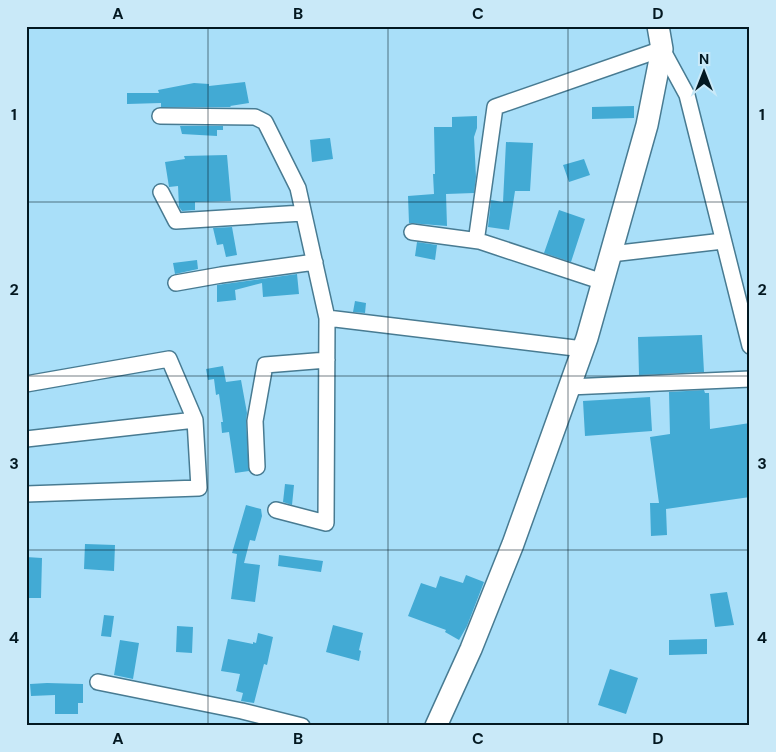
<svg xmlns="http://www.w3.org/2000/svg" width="776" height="752" font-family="'DM Sans',sans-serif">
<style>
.building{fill:#42aad4}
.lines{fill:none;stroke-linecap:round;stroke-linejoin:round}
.street-casing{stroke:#487b92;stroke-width:18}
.secondary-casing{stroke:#487b92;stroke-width:24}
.street{stroke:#fff;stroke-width:15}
.secondary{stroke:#fff;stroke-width:21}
.grid{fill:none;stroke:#031821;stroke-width:1;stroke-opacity:0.55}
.neatline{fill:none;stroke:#031821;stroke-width:2}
.grid-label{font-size:16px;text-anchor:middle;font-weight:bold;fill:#031821}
</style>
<rect width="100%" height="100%" fill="#a9dff9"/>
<path class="building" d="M 245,82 L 249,103 L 230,106 L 231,107 L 161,107 L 161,103 L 127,104 L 127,93 L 159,93 L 158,90 L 194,83 L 209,84 L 209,86 Z
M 634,106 L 634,118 L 592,119 L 592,107 Z
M 477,116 L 477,128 L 474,137 L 476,177 L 474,193 L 446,194 L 447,226 L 409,223 L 408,196 L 434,194 L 433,174 L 435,174 L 434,127 L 452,127 L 452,117 Z
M 180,126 L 223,126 L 223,130 L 217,130 L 217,136 L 182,134 Z
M 330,138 L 333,159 L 312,162 L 310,140 Z
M 506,142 L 533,143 L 530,191 L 515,191 L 509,230 L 488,227 L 491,200 L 503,202 Z
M 227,155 L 231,201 L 195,202 L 195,210 L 182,211 L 179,207 L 178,186 L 169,187 L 165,162 L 185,159 L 184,156 Z
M 584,159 L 590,175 L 569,182 L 563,165 Z
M 559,210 L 585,219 L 571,262 L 544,253 Z
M 232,227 L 237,255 L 226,257 L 223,244 L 217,245 L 213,228 Z
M 417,242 L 437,245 L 435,260 L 415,256 Z
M 197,260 L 198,269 L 175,274 L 173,263 Z
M 297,274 L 299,294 L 263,297 L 262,283 L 235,290 L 236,300 L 217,302 L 217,285 Z
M 355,301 L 366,303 L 365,313 L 353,312 Z
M 702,335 L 704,372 L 639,375 L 638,337 Z
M 223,366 L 226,382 L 241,380 L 247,413 L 246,421 L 249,471 L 235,473 L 229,432 L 222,433 L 221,422 L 223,422 L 219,394 L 216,395 L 214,379 L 208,380 L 206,369 Z
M 704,390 L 705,393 L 709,393 L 710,429 L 750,423 L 750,497 L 666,509 L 667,535 L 651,536 L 650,503 L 659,503 L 650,437 L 670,434 L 669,392 Z
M 650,397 L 652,431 L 585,436 L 583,401 Z
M 285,484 L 294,485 L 292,505 L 283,502 Z
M 246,505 L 261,509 L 262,516 L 255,541 L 250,540 L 244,563 L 260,565 L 255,602 L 231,599 L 237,554 L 232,553 Z
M 85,544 L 115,545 L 114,571 L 84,569 Z
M 279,555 L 323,561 L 321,572 L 278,566 Z
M 26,557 L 42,558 L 41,598 L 26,598 Z
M 466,575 L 484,582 L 467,626 L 459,640 L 445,632 L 446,630 L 408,616 L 421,583 L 436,588 L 440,576 L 463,583 Z
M 727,592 L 734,625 L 715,627 L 710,594 Z
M 104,615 L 114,616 L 111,637 L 101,636 Z
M 333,625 L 363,633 L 359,650 L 361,651 L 359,661 L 326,652 Z
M 177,626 L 193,627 L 192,653 L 176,652 Z
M 258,633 L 273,637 L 267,665 L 264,664 L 254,703 L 241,701 L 243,693 L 236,691 L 240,674 L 221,671 L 228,639 L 253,644 L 253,642 L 256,643 Z
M 707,639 L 707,654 L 669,655 L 669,640 Z
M 120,640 L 139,643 L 133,679 L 114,675 Z
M 610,669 L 638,678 L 626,714 L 598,705 Z
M 47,683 L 83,684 L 83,703 L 78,703 L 78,714 L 55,714 L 55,695 L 31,696 L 30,684 Z"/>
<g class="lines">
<g class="street-casing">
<path id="street" d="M 160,116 L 255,117 L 265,122 L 298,188 L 327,318 L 326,523 L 276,510
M 161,192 L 176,221 L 303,213
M 412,232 L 479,241 L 603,282
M 477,235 L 495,107 L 662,49 L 687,95 L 750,346
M 611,254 L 723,241
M 176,283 L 221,275 L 315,262
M 327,318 L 583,349
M 26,384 L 169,359 L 195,420 L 199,488 L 26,494
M 569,387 L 750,379
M 26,439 L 195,420
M 257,467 L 255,421 L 265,365 L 327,360
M 98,682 L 242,711 L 302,726"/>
</g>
<g class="secondary-casing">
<path id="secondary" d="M 436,726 L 471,649 L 513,544 L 587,338 L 647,125 L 662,49 L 658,26"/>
</g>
<use href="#street" class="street"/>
<use href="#secondary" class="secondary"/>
</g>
<path class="grid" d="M 208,26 L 208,726M 388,26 L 388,726M 568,26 L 568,726M 26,202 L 750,202M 26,376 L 750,376M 26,550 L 750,550"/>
<rect width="776" height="752" fill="none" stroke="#c9e9f8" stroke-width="55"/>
<g transform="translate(704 72)" stroke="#c9e9f8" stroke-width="4" paint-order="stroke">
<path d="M0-4L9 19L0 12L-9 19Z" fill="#031821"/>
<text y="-8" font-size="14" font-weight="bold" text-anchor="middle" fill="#031821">N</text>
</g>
<rect x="28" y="28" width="720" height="696" class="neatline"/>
<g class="grid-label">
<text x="118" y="19">A</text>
<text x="298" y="19">B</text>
<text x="478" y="19">C</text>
<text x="658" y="19">D</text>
<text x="14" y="120">1</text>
<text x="762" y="120">1</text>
<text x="14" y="295">2</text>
<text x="762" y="295">2</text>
<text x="14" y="469">3</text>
<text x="762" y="469">3</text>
<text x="14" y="643">4</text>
<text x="762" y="643">4</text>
<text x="118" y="744">A</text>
<text x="298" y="744">B</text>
<text x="478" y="744">C</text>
<text x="658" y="744">D</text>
</g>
</svg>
